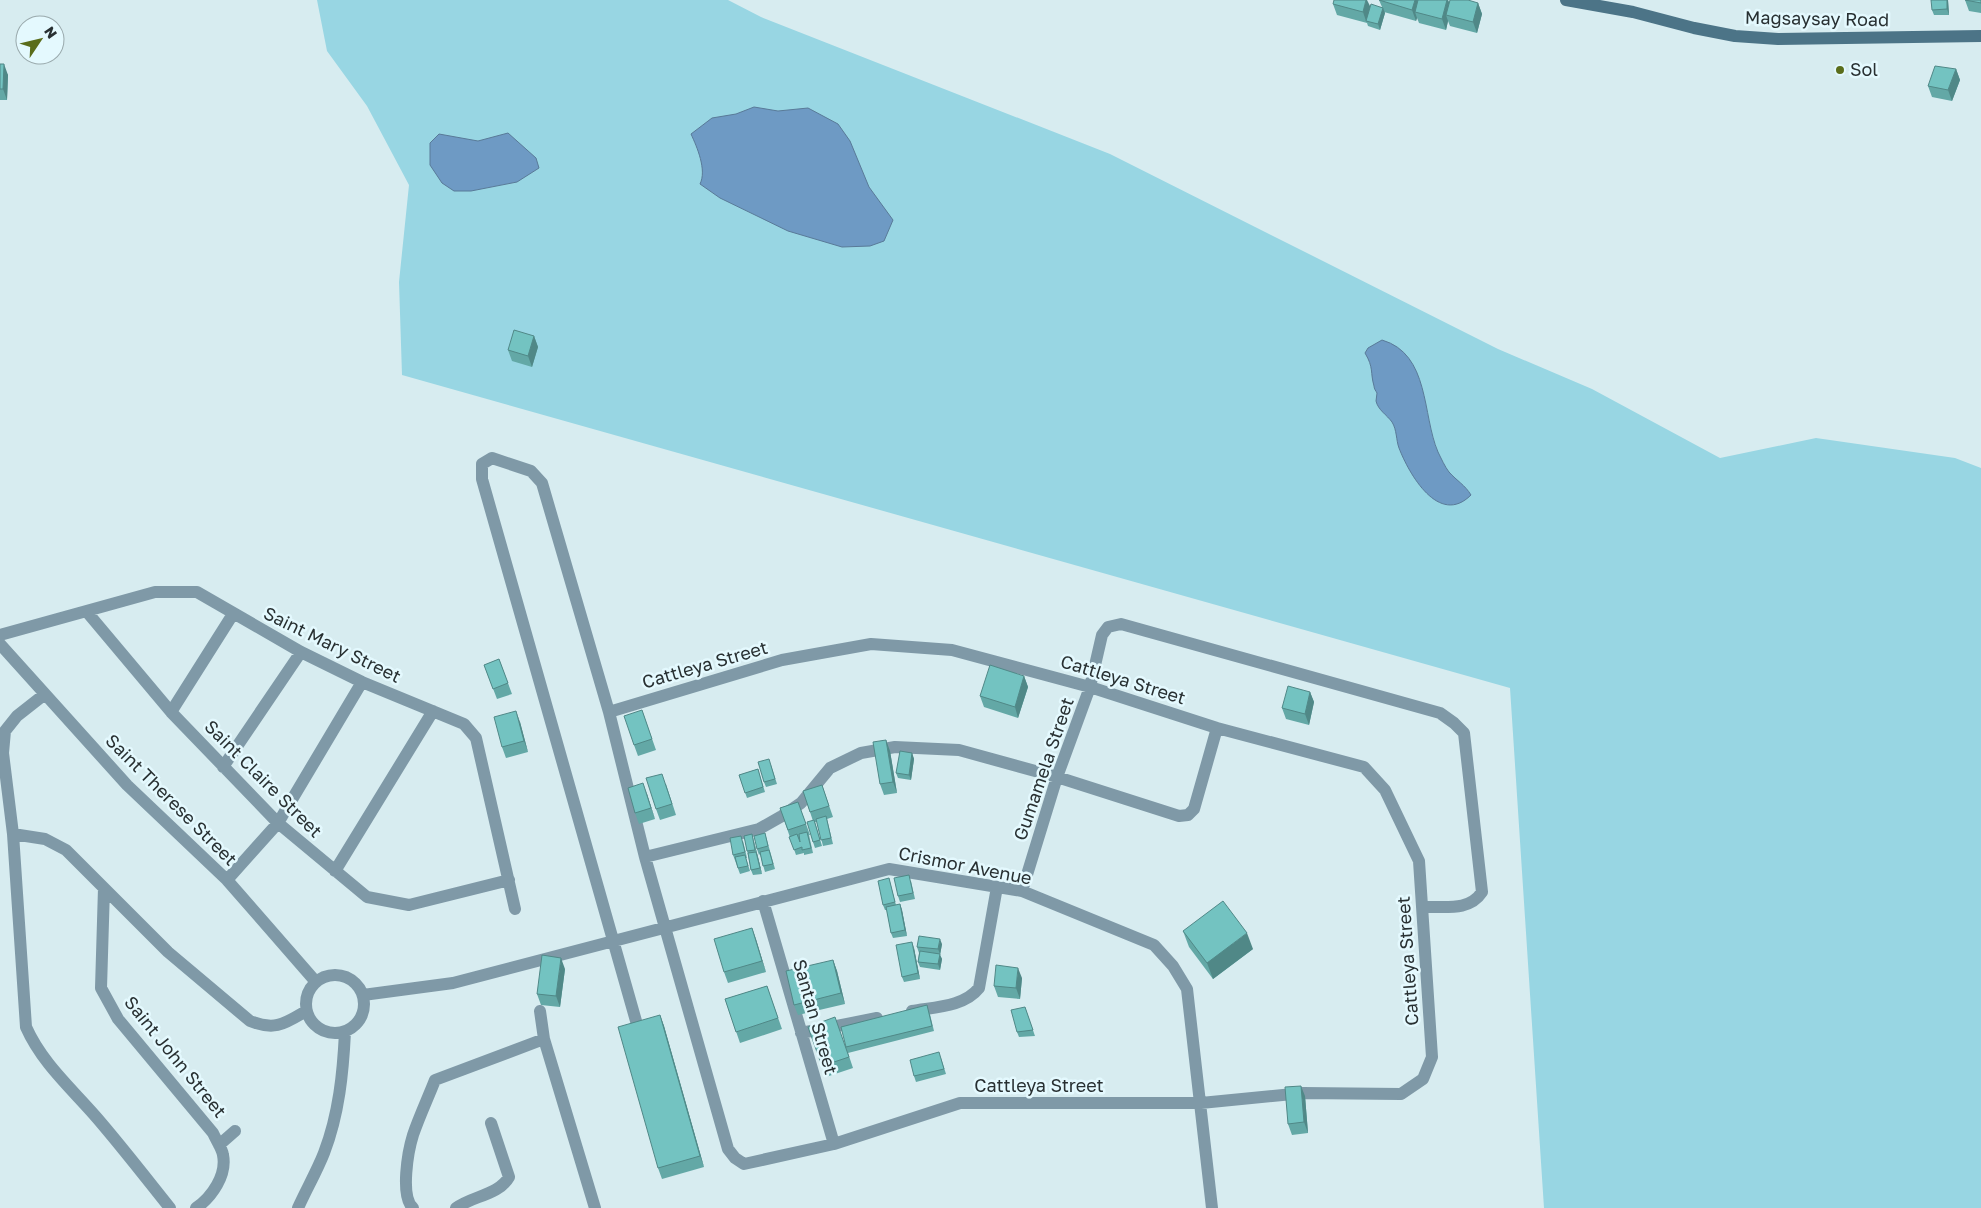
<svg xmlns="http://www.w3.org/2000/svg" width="1981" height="1208" font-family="'Golos Text',sans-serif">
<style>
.green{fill:#98d6e3}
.water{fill:#6e9ac4;stroke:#597a98}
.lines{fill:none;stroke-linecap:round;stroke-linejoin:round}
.street{stroke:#7f99a7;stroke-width:12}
.secondary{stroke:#4c7487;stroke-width:12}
.wall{fill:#63a8a6}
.shaded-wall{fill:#508887}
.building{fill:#73c3c1;stroke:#508887}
.poi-dot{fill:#5a6d1b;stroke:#e4f9fe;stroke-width:2}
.labels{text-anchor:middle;stroke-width:5;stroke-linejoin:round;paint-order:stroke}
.street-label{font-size:18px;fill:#283032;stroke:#e4f9fe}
.poi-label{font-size:18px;fill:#283032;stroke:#e4f9fe;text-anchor:start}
</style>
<rect width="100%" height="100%" fill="#d7ecf0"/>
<path class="green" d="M 317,0 L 728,0 L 761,17 L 1110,154 L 1498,349 L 1592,389 L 1720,458 L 1816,438 L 1955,458 L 1981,468 L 1981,1208 L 1544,1208 L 1510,688 L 402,375 L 399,282 L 409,185 L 367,106 L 327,51 Z"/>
<path class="water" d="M 754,107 L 778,111 L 808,108 L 838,124 L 850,141 L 869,187 L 893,220 L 884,241 L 870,246 L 842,247 L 788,231 L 720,198 L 700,184 C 707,170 697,147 691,134 L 712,118 L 736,114 Z
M 508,133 L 536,158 L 539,168 L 517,182 L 471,191 L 454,191 L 442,183 L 430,165 L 430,143 L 439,134 L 478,141 Z
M 1382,340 C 1430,354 1422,415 1438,452 C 1441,458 1445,467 1449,472 C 1457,481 1465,485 1471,495 C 1439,527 1409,474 1399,448 C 1396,440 1397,430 1392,422 C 1387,415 1378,410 1376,401 C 1376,398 1377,396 1377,393 C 1376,391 1374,389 1374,386 C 1370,372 1374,368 1365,353 L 1368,348 Z"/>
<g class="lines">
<path class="street" d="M 87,612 L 171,712 L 278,823 L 367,897 L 409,905 L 509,880
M 0,635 L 155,592 L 197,592 L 301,652 L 362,682 L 464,724 L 476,738 L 515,909
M 0,644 L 127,785 L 227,880 L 316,982
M 871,644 L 952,650 L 1090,687 L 1217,728 L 1364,767 L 1385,790 L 1419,861 L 1432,1057 L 1423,1079 L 1401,1094 L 1303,1093 L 1201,1103 L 960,1103 L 834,1144 L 744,1164 L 735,1158 L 728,1149 L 645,857 L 609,712 L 782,660 Z
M 45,694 L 17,716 L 5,731 L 3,753 L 13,834 L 26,1027 C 42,1063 71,1088 97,1118 C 122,1147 146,1178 170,1208
M 171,712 L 233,614
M 609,712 L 542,483 L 531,471 L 492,458 L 482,464 L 482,479 L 638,1028
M 223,767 L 301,652
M 13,834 L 45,839 L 66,850 L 168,952 L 250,1021 C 275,1031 284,1024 306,1011
M 645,857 L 759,829 L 782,816 L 801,803 L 830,768 L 861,753 L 895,747 L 959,750 L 1057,777 L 1179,816 L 1188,815 L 1194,809 L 1217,728
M 335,871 L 433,711
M 227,880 L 278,823 L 362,682
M 104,888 L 101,988 L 118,1019 L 213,1133 C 216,1140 222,1148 223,1155 C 227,1175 212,1197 196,1208
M 1022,891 L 1057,777 L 1090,687 L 1102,635 L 1108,627 L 1121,624 L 1440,713 L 1454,723 L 1464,733 L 1482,892 C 1469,912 1444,906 1422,907
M 763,901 L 834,1144
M306 1004a29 29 0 1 1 58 0a29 29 0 1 1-58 0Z
M 363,995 L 453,983 L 889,869 L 1022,891 L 1154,945 L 1173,966 L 1187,989 L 1212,1208
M 540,1011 L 544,1039 L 595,1208
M 912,1011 C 934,1007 964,1007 979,988 L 997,887
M 801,1033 L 877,1018
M 219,1145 L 235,1131
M 298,1208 C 306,1190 317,1171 324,1153 C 339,1114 343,1073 345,1032
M 413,1208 C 400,1196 408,1151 413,1135 C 419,1117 428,1098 435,1080 L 544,1039
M 456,1208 C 472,1196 499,1195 509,1177 L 491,1123"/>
<path class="secondary" d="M 1566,0 L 1633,12 L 1694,28 L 1735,36 L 1778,39 L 1981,36"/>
</g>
<path class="wall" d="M 1379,0 L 1448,0 L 1449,2 L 1478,3 L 1482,14 L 1477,33 L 1450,26 L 1448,21 L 1446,30 L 1419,23 L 1417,18 L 1416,21 L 1384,12 L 1385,13 L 1380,30 L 1368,26 L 1367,23 L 1337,15 L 1333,4 L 1382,7 Z
M 1948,0 L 1949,15 L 1934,15 L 1932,10 Z
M 1965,0 L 1981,0 L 1981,13 L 1969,11 Z
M 0,64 L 8,75 L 7,100 L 0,100 Z
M 1956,69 L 1960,80 L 1952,101 L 1932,97 L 1928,86 Z
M 534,336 L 538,347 L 532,367 L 512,361 L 508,350 Z
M 499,659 L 512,694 L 497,699 L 484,665 Z
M 1024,676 L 1028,687 L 1018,718 L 984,707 L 980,696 Z
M 1310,692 L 1314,702 L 1309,725 L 1286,719 L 1282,708 Z
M 642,710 L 656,750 L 638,756 L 634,745 Z
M 520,722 L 528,752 L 506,758 L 502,747 Z
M 886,740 L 890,751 L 897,793 L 884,795 L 880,784 Z
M 912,753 L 914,759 L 911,780 L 898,778 L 896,773 Z
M 771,765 L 777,784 L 766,787 L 764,782 Z
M 758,769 L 765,792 L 747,798 L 739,775 Z
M 666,784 L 676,815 L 660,820 L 656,809 Z
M 822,785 L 833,817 L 827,819 L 833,844 L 823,846 L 817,822 L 815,822 L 822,846 L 815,848 L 813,842 L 813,821 L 803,791 Z
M 647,794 L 655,819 L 639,824 L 635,813 Z
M 798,802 L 810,835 L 809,835 L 813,853 L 804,855 L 804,853 L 796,855 L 780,808 Z
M 765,833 L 775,869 L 765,872 L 760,854 L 759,855 L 757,849 Z
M 752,834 L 758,857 L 762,874 L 753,875 L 751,870 L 744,836 Z
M 743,841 L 747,858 L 746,858 L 750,871 L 740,874 L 733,855 Z
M 889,878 L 896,905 L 900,904 L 902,910 L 907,936 L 893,938 L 891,933 L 887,910 L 885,910 L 883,905 Z
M 911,881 L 915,899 L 900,902 L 898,896 Z
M 752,928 L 766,972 L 728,983 L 724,972 Z
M 1183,931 L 1253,949 L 1213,979 L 1189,947 Z
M 942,944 L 940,955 L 942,959 L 940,970 L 920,967 L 918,962 L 919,953 L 917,947 Z
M 914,948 L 920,979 L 904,982 L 902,977 Z
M 833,960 L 837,971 L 845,1004 L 798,1015 L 794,1005 Z
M 565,969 L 560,1007 L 541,1005 L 537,994 Z
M 1022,978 L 1020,999 L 998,997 L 994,986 Z
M 767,986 L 782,1029 L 740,1043 L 725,999 Z
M 1025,1007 L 1035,1036 L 1019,1037 L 1017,1032 Z
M 929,1010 L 934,1031 L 848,1053 L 853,1068 L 826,1077 L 822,1066 L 846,1046 Z
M 660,1015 L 664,1026 L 704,1167 L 662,1179 L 658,1168 Z
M 941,1058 L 946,1074 L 916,1082 L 914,1076 Z
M 1305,1096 L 1308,1133 L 1292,1135 L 1288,1124 Z"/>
<path class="shaded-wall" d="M 1366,0 L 1367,0 L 1371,8 L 1366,21 L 1363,12 Z
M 1415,0 L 1422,0 L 1415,12 L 1417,18 L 1416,21 L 1412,10 Z
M 1447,0 L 1448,0 L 1451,8 L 1446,15 L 1448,21 L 1446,30 L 1442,19 Z
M 1947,0 L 1948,0 L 1949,15 L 1947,9 Z
M 1478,3 L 1482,14 L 1477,33 L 1473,22 Z
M 1383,8 L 1385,13 L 1380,30 L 1378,24 Z
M 4,64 L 8,75 L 7,100 L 3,89 Z
M 1956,69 L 1960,80 L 1952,101 L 1948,90 Z
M 534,336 L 538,347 L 532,367 L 528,356 Z
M 1024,676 L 1028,687 L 1018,718 L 1015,707 Z
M 1310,692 L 1314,702 L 1309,725 L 1305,714 Z
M 516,711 L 520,722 L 528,752 L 524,741 Z
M 886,740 L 890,751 L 897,793 L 893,782 Z
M 912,753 L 914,759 L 911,780 L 909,775 Z
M 643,783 L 647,794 L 655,819 L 651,808 Z
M 752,834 L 758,857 L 762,874 L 760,868 Z
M 900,904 L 902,910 L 907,936 L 905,930 Z
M 752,928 L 756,939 L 766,972 L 762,961 Z
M 1247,933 L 1253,949 L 1213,979 L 1207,963 Z
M 940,939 L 942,944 L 940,955 L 942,959 L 940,970 L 938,964 L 940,954 L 938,949 Z
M 912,942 L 914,948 L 920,979 L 918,973 Z
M 561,958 L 565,969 L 560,1007 L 556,996 Z
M 833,960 L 837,971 L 845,1004 L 841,993 Z
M 1018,968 L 1022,978 L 1020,999 L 1016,988 Z
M 660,1015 L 664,1026 L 704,1167 L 700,1156 Z
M 1301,1086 L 1305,1096 L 1308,1133 L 1304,1122 Z"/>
<path class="building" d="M 1334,0 L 1366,0 L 1363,12 L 1333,4 Z
M 1379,0 L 1415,0 L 1412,10 Z
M 1418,0 L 1447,0 L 1442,19 L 1415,12 Z
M 1450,0 L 1468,0 L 1478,3 L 1473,22 L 1446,15 Z
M 1931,0 L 1947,0 L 1947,9 L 1932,10 Z
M 1965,0 L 1981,0 L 1981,3 Z
M 1371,4 L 1383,8 L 1378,24 L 1366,21 Z
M 0,64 L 4,64 L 3,89 L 0,89 Z
M 1935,66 L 1956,69 L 1948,90 L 1928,86 Z
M 514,330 L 534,336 L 528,356 L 508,350 Z
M 499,659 L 508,683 L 493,689 L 484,665 Z
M 990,665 L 1024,676 L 1015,707 L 980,696 Z
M 1288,686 L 1310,692 L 1305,714 L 1282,708 Z
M 642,710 L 652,739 L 634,745 L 624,716 Z
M 516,711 L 524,741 L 502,747 L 494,717 Z
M 886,740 L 893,782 L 880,784 L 873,742 Z
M 900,751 L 912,753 L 909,775 L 896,773 Z
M 769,759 L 775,779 L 764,782 L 758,762 Z
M 758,769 L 763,787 L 745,793 L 739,775 Z
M 662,774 L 672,804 L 656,809 L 646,778 Z
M 643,783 L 651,808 L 635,813 L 628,788 Z
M 822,785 L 829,806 L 810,812 L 803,791 Z
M 798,802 L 806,824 L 788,830 L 780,808 Z
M 826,816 L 831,838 L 821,840 L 816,819 Z
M 814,820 L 820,840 L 813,842 L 807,822 Z
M 807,832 L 811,848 L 802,850 L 802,847 L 794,850 L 789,837 L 797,834 L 800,842 L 799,834 Z
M 765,833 L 768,846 L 757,849 L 754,836 Z
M 752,834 L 755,850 L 747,851 L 744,836 Z
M 741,836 L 745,852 L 733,855 L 730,838 Z
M 769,850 L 773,864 L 763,866 L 760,852 Z
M 756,852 L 760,868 L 751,870 L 748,853 Z
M 745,855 L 748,866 L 738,868 L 735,857 Z
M 909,875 L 913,893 L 898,896 L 894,878 Z
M 889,878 L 895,902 L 883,905 L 878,881 Z
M 1223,901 L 1247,933 L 1207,963 L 1183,931 Z
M 900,904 L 905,930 L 891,933 L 886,907 Z
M 752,928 L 762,961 L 724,972 L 714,939 Z
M 919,936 L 940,939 L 938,949 L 917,947 Z
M 912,942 L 918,973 L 902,977 L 896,945 Z
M 920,951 L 940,954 L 938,964 L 918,962 Z
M 542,955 L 561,958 L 556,996 L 537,994 Z
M 833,960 L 841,993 L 794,1005 L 786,971 Z
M 996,965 L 1018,968 L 1016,988 L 994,986 Z
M 767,986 L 778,1018 L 736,1032 L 725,999 Z
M 927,1005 L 932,1026 L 846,1047 L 841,1027 Z
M 1025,1007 L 1033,1030 L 1017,1032 L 1011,1010 Z
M 660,1015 L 700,1156 L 658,1168 L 618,1027 Z
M 835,1017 L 849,1057 L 822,1066 L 808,1027 Z
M 939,1052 L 944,1069 L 914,1076 L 910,1060 Z
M 1301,1086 L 1304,1122 L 1288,1124 L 1285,1087 Z"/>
<circle class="poi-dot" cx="1840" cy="70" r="5"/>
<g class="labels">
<g class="street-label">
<text transform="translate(1817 19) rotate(1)" y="6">Magsaysay Road</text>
<text transform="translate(332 645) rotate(26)" y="6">Saint Mary Street</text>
<text transform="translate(705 665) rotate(-16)" y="6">Cattleya Street</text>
<text transform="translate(1123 680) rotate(17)" y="6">Cattleya Street</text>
<text transform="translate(1044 769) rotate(-71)" y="6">Gumamela Street</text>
<text transform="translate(263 779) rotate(45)" y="6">Saint Claire Street</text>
<text transform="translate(171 800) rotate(45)" y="6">Saint Therese Street</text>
<text transform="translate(965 866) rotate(11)" y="6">Crismor Avenue</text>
<text transform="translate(1408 961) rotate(-94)" y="6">Cattleya Street</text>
<text transform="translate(815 1017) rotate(74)" y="6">Santan Street</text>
<text transform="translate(175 1057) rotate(51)" y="6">Saint John Street</text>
<text x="1039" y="1092">Cattleya Street</text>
</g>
<g class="poi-label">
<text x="1850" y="76">Sol</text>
</g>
</g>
<g transform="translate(40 40) rotate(55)"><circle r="24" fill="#e4f9fe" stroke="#99a9ac"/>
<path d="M0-4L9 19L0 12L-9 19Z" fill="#5a6d1b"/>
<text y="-8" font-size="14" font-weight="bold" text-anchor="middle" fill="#283032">N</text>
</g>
</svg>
